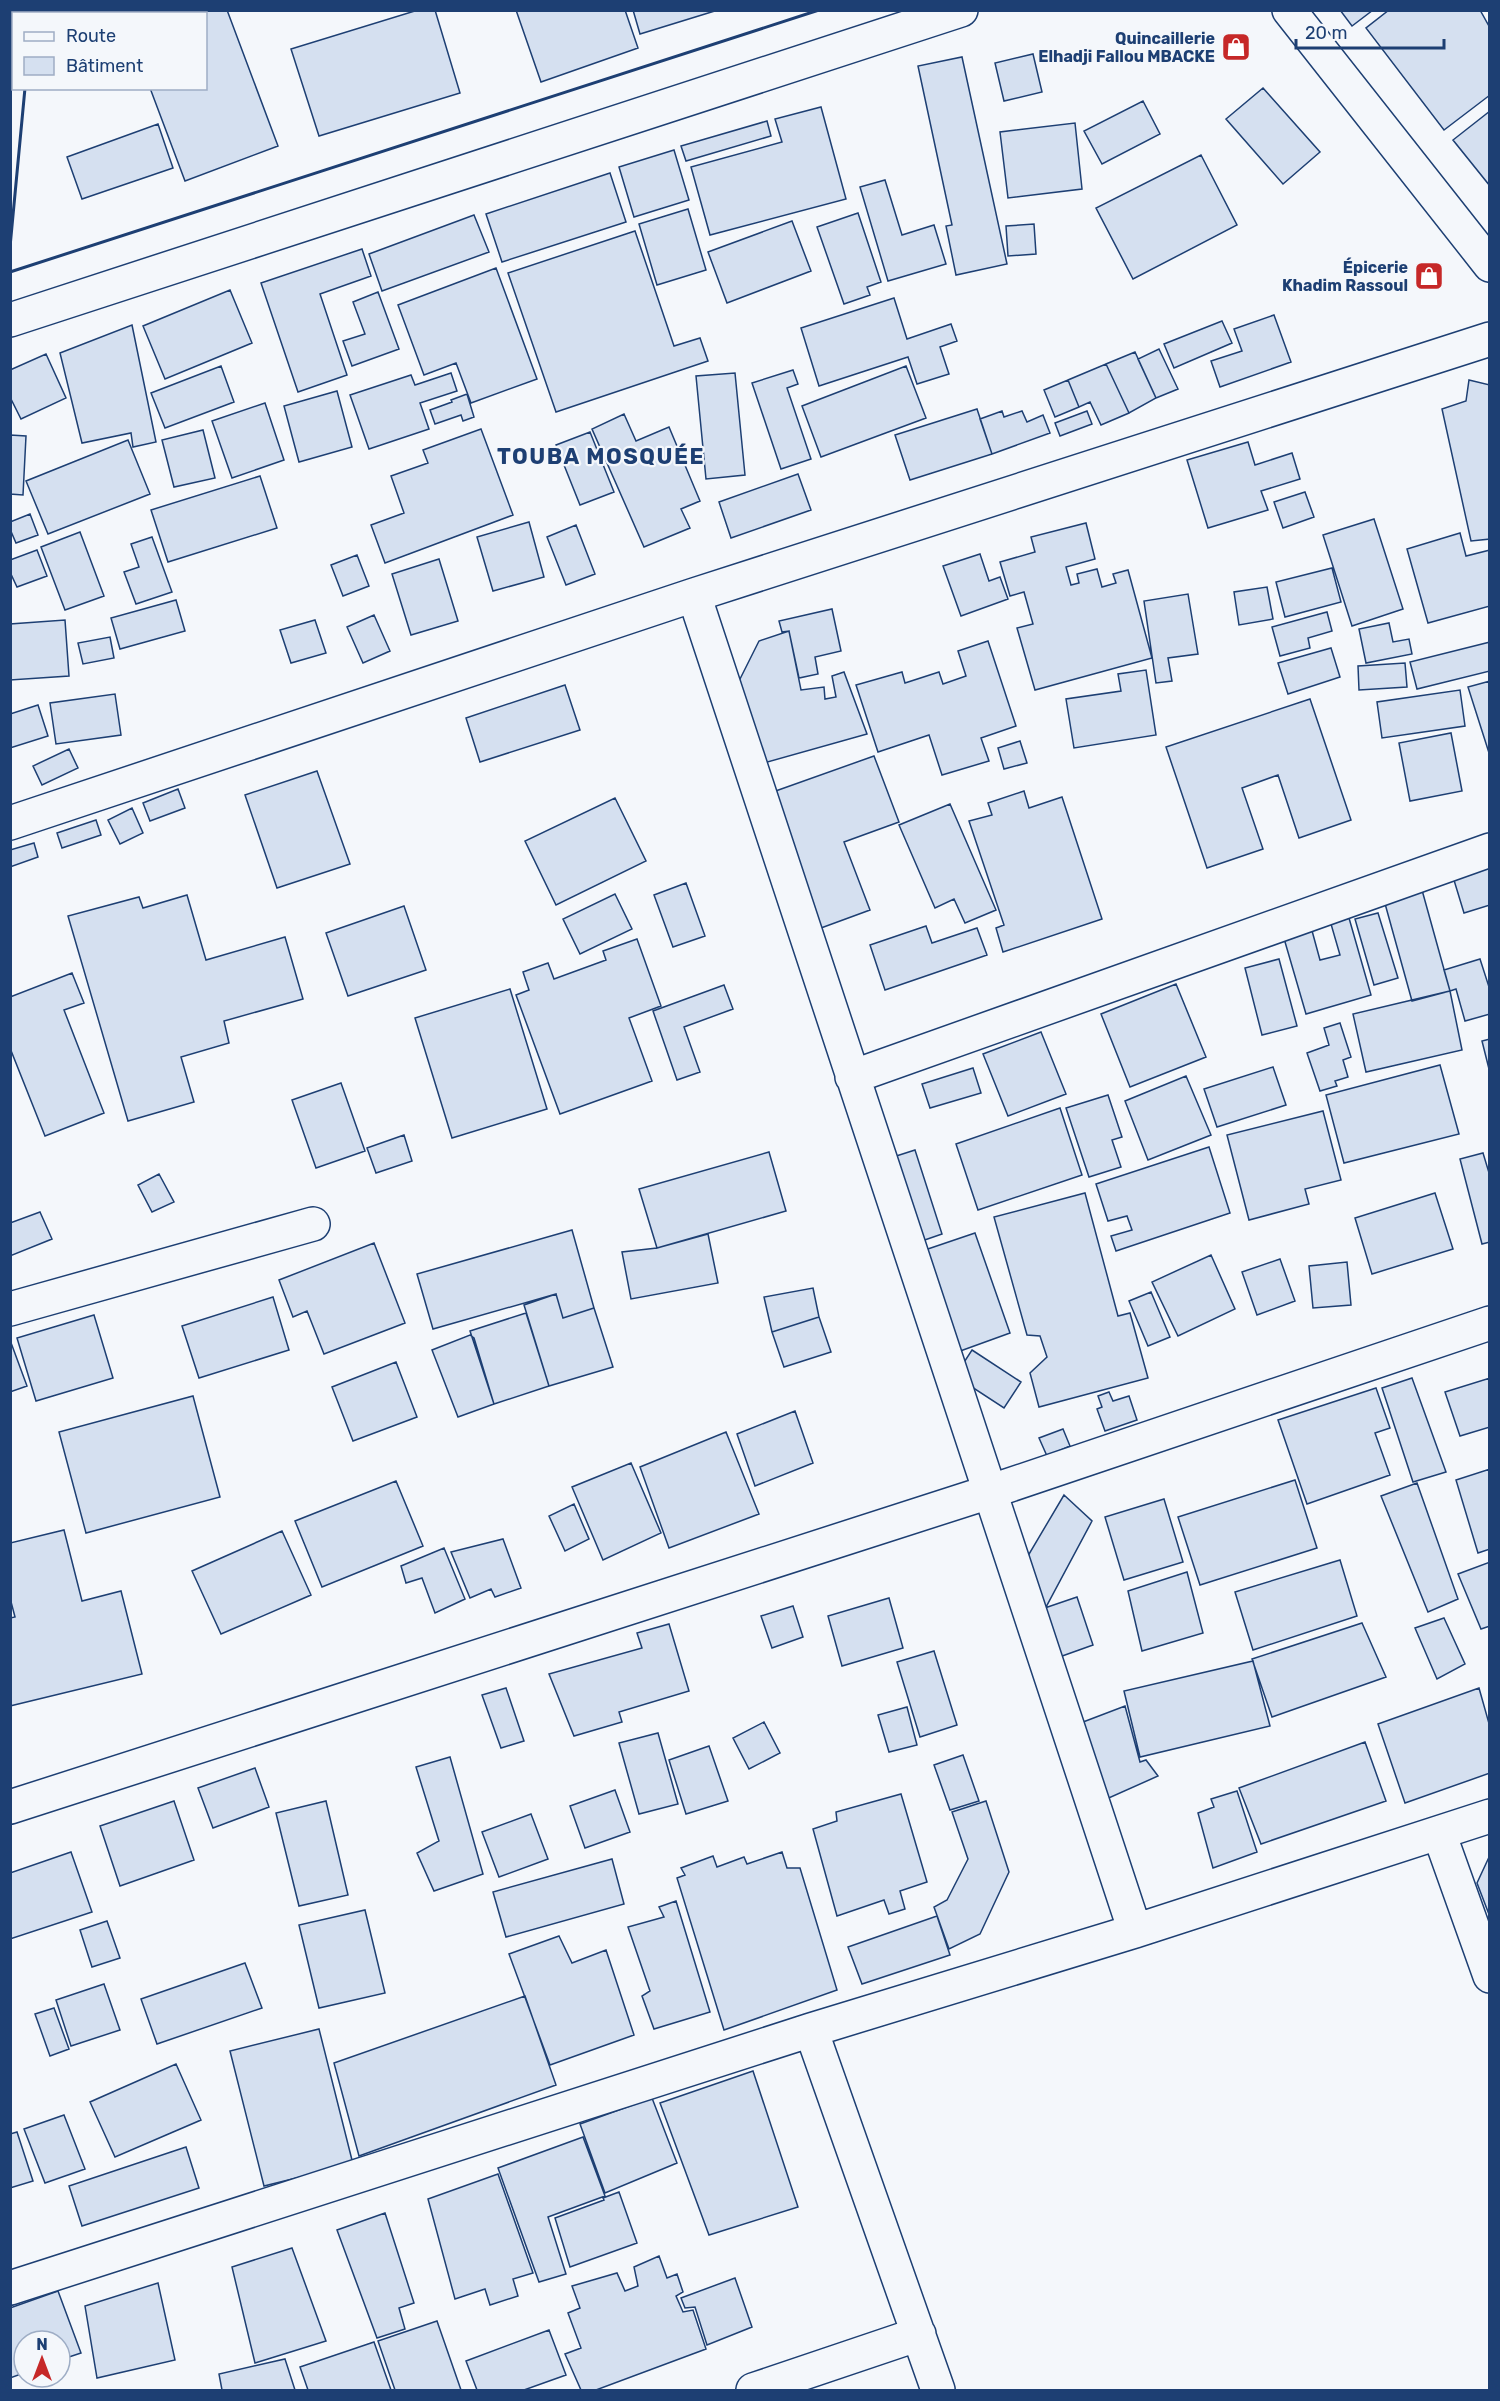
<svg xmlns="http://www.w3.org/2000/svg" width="1500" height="2401" font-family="Rubik,sans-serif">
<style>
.building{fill:#d5e0f0;stroke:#1d3f73;stroke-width:1.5}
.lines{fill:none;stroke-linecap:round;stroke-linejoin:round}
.street-casing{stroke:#1d3f73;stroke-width:36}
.street{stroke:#f4f7fb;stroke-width:33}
.wall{stroke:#1d3f73;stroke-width:3}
.labels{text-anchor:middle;stroke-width:4.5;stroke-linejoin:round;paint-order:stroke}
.poi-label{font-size:16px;font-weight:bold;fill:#1d3f73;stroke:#f4f7fb;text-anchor:end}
.district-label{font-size:22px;font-weight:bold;letter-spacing:1.5px;fill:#1d3f73;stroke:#f4f7fb}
</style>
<rect width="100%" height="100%" fill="#f4f7fb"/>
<path class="building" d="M 194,10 L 227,10 L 278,146 L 185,181 L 150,88 L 206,88 L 206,14 L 186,14 Z
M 418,10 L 435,10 L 460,93 L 319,136 L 291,49 Z
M 516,10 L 625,10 L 638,48 L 541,82 Z
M 633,10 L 718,10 L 640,34 Z
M 1340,10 L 1373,10 L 1352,26 Z
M 1389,10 L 1480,10 L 1490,28 L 1490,95 L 1444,130 L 1366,28 Z
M 1033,54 L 1042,92 L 1004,101 L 995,63 Z
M 962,57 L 1007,264 L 956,275 L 946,226 L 952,225 L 918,66 Z
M 1263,88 L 1320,152 L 1283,184 L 1226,119 Z
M 1143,101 L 1160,134 L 1102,164 L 1084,131 Z
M 821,107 L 846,199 L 710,235 L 691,167 L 782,142 L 775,119 Z
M 1490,111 L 1490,186 L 1453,140 Z
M 767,121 L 771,136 L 686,161 L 681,146 Z
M 1075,123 L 1082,189 L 1008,198 L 1000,132 Z
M 158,124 L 173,168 L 82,199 L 67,157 Z
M 674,150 L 689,200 L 634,217 L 619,167 Z
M 1201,155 L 1237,225 L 1133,279 L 1096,208 Z
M 610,173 L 626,222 L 502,262 L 486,214 Z
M 885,180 L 902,235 L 934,225 L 946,264 L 888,281 L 860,187 Z
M 688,209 L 706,270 L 657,285 L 639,224 Z
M 858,213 L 881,282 L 867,287 L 870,295 L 844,304 L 817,227 Z
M 474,215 L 489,252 L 382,291 L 369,254 Z
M 792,221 L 811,271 L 727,303 L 708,252 Z
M 1034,224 L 1036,254 L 1008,256 L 1006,226 Z
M 635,231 L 674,346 L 700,338 L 708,361 L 556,412 L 508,273 Z
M 362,249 L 371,276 L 320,294 L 347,375 L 298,392 L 261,283 Z
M 496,268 L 537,379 L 471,403 L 456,363 L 424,375 L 398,305 Z
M 230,290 L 252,343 L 165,379 L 143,326 Z
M 378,292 L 399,349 L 352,366 L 343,341 L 365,334 L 353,302 Z
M 894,298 L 907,339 L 951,324 L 957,341 L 940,347 L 949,374 L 917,384 L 908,357 L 819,386 L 801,328 Z
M 1274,315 L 1291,362 L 1220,387 L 1211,361 L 1242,351 L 1234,329 Z
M 1222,321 L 1232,343 L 1174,368 L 1164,344 Z
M 132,325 L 156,442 L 133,447 L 131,433 L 82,443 L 60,353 Z
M 1159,349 L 1178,389 L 1156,398 L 1138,359 Z
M 1135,352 L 1156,398 L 1129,413 L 1106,364 Z
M 46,354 L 66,398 L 21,419 L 10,397 L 10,370 Z
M 1106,364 L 1129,413 L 1101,425 L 1090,402 L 1079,407 L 1068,380 Z
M 221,366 L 234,402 L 165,428 L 151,393 Z
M 906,366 L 926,418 L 821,457 L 802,406 Z
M 793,370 L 798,384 L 787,388 L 811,459 L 781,469 L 752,383 Z
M 451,373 L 457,391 L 420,403 L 429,429 L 369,449 L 350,395 L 411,375 L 415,385 Z
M 735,373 L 745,475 L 706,479 L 696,376 Z
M 1068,380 L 1079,407 L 1055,417 L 1044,390 Z
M 1469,380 L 1490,385 L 1490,539 L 1471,541 L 1442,409 L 1466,401 Z
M 337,391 L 352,447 L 299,462 L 284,406 Z
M 467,394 L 474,417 L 463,421 L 461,415 L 435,424 L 430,410 L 452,402 L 451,400 Z
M 265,403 L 284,460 L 232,478 L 212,421 Z
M 977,409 L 992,454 L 910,480 L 895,435 Z
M 1002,411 L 1004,417 L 1022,411 L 1027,422 L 1043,415 L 1050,433 L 992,454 L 980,419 Z
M 1087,411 L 1092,424 L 1060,436 L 1055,423 Z
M 624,414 L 636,441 L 669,427 L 700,501 L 681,509 L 690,528 L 644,547 L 592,429 Z
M 481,429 L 513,515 L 385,563 L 371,525 L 404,513 L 391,476 L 428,463 L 423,450 Z
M 203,430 L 215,478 L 174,487 L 162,440 Z
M 590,432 L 614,492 L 580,505 L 556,445 Z
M 10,435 L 26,436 L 23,495 L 10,494 Z
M 128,440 L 150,494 L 48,534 L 26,481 Z
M 1248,442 L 1255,465 L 1292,453 L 1300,479 L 1261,491 L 1268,510 L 1208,528 L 1187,460 Z
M 798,474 L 811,510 L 731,538 L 719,502 Z
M 260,476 L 277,528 L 168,562 L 151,510 Z
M 1305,492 L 1314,517 L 1283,528 L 1274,502 Z
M 30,514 L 38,535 L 16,543 L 10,529 L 10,522 Z
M 1374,519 L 1403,609 L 1352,626 L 1323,535 Z
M 529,522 L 544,577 L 493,591 L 477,537 Z
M 1086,523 L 1095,559 L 1066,567 L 1071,585 L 1079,583 L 1077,574 L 1097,569 L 1102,587 L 1116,583 L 1113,574 L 1128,570 L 1152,658 L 1035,690 L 1017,628 L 1033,624 L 1024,592 L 1010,596 L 1000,562 L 1035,552 L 1031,537 Z
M 576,525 L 595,574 L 566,585 L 547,537 Z
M 80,532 L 104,596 L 65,610 L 41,547 Z
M 1460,533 L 1466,556 L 1490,550 L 1490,606 L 1428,623 L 1407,549 Z
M 152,537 L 172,592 L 136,604 L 124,572 L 139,567 L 131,544 Z
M 37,550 L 47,576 L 17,587 L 10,572 L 10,560 Z
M 980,554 L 989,581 L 1000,577 L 1008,599 L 961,616 L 943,566 Z
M 357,555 L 369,586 L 343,596 L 331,565 Z
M 439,559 L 458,621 L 411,635 L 392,574 Z
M 1332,568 L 1341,602 L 1285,617 L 1276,582 Z
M 1267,587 L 1273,619 L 1239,625 L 1234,592 Z
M 1188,594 L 1198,654 L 1168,658 L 1172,681 L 1156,683 L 1144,601 Z
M 176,600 L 185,631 L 120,649 L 111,618 Z
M 832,609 L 841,651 L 815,657 L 818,674 L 799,678 L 789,631 L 782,632 L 779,621 Z
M 1327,612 L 1332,631 L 1308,638 L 1310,648 L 1280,656 L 1272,627 Z
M 374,615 L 390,651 L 363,663 L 347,627 Z
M 65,620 L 69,676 L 10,680 L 10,624 Z
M 315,620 L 326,653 L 291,663 L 280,630 Z
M 1389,623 L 1393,642 L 1409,639 L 1412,654 L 1366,663 L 1359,629 Z
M 789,631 L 801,690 L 824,687 L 825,699 L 836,697 L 832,676 L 844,672 L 867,734 L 753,766 L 731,697 L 759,641 Z
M 110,637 L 114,658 L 83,664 L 78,643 Z
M 988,641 L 1016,726 L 981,738 L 989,761 L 942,775 L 929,735 L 878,752 L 856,685 L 902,672 L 905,683 L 939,672 L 943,684 L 966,676 L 958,651 Z
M 1490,642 L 1490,671 L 1417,689 L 1410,662 Z
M 1331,648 L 1340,677 L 1288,694 L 1278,663 Z
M 1405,663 L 1407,687 L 1359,690 L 1358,666 Z
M 1146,670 L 1156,735 L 1074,748 L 1066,699 L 1121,691 L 1118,674 Z
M 1490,681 L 1490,756 L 1468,687 Z
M 565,685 L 580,730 L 480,762 L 466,718 Z
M 1460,690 L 1465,726 L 1382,738 L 1377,702 Z
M 115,694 L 121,735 L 56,744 L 50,703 Z
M 1310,699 L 1351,820 L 1299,838 L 1278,775 L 1242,788 L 1263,849 L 1207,868 L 1166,747 Z
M 38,705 L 48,736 L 10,748 L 10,714 Z
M 1451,733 L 1462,791 L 1410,801 L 1399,743 Z
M 1020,741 L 1027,763 L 1004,769 L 998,748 Z
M 69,749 L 78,768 L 42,785 L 33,766 Z
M 874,756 L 899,822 L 844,842 L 870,910 L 821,928 L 770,793 Z
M 317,771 L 350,864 L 277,888 L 245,795 Z
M 178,789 L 185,808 L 150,821 L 143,803 Z
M 1024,791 L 1029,808 L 1062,797 L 1102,919 L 1003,952 L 996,928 L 1004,925 L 969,821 L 992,815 L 988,803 Z
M 615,798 L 646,861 L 556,905 L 525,841 Z
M 950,804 L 996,910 L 965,923 L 954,899 L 935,908 L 899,825 Z
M 132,808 L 143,833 L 120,844 L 108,820 Z
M 96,820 L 101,835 L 62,848 L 57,833 Z
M 34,843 L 38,857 L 10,867 L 10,850 Z
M 1490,855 L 1490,905 L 1464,913 L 1450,867 Z
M 686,883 L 705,936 L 673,947 L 654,895 Z
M 1422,890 L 1450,991 L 1412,1001 L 1384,900 Z
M 615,894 L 632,929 L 580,954 L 563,919 Z
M 187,895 L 206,960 L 285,937 L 303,999 L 224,1021 L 229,1043 L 181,1057 L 194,1102 L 128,1121 L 68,916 L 139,897 L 143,908 Z
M 404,906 L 426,970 L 348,996 L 326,933 Z
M 1378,913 L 1398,978 L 1374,985 L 1355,919 Z
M 1349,918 L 1371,995 L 1306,1014 L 1283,935 L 1311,927 L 1320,960 L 1340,955 L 1331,924 Z
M 926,926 L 932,943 L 977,928 L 987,955 L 885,990 L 870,945 Z
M 637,939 L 661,1006 L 629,1018 L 652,1081 L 560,1114 L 516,995 L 529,990 L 523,972 L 548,963 L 554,979 L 606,960 L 603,951 Z
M 1279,959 L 1297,1026 L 1262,1035 L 1245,968 Z
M 1480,959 L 1490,990 L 1490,1014 L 1465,1021 L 1456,989 L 1450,991 L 1444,970 Z
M 72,973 L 84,1003 L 64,1010 L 104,1113 L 45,1136 L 10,1048 L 10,997 Z
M 1176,984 L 1206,1057 L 1130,1087 L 1101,1014 Z
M 724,985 L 733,1009 L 684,1027 L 700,1072 L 677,1080 L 653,1011 Z
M 510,989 L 547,1109 L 452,1138 L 415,1018 Z
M 1450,991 L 1462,1050 L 1366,1072 L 1353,1014 Z
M 1340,1023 L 1351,1057 L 1343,1060 L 1348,1077 L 1335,1081 L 1337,1086 L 1320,1091 L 1307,1053 L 1329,1045 L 1324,1028 Z
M 1041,1032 L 1066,1094 L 1008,1116 L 983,1054 Z
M 1490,1039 L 1490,1069 L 1489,1069 L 1482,1041 Z
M 1440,1065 L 1459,1134 L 1344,1163 L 1326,1095 Z
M 1273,1067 L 1286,1105 L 1217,1127 L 1204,1089 Z
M 973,1068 L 981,1093 L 930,1108 L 922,1084 Z
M 1186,1076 L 1211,1135 L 1148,1160 L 1125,1101 Z
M 341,1083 L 365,1151 L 316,1168 L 292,1100 Z
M 1108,1095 L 1122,1137 L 1112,1140 L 1121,1167 L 1089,1177 L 1066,1108 Z
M 1060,1108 L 1082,1175 L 978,1210 L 956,1144 Z
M 1323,1111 L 1341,1180 L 1305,1189 L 1309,1204 L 1249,1220 L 1227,1135 Z
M 404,1135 L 412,1161 L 376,1173 L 367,1148 Z
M 1209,1147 L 1230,1213 L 1116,1251 L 1111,1236 L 1132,1230 L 1127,1216 L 1108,1221 L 1096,1184 Z
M 915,1150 L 942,1234 L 916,1243 L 890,1158 Z
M 769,1152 L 786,1211 L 657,1248 L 639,1189 Z
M 1483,1153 L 1490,1176 L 1490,1242 L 1482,1244 L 1460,1159 Z
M 159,1174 L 174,1202 L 152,1212 L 138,1185 Z
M 1085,1193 L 1118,1316 L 1130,1313 L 1148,1378 L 1039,1407 L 1030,1373 L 1047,1357 L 1040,1336 L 1027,1335 L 994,1217 Z
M 1435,1193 L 1453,1249 L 1372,1274 L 1355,1218 Z
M 40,1212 L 52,1239 L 10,1256 L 10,1223 Z
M 572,1230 L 594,1308 L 563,1318 L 556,1294 L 433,1329 L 417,1274 Z
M 975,1233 L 1010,1333 L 952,1354 L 916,1253 Z
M 708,1234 L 718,1283 L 631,1299 L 622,1252 L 657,1248 Z
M 374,1243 L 405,1323 L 324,1354 L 307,1311 L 293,1317 L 279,1280 Z
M 1211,1255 L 1235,1309 L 1178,1336 L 1152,1282 Z
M 1280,1259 L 1295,1301 L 1257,1315 L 1242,1272 Z
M 1347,1262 L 1351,1305 L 1313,1308 L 1309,1266 Z
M 813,1288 L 819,1317 L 772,1332 L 764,1297 Z
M 1151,1292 L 1170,1337 L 1148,1346 L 1129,1301 Z
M 556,1294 L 563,1318 L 594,1308 L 613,1367 L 549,1386 L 524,1305 Z
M 273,1297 L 289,1350 L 199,1378 L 182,1326 Z
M 526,1313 L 549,1386 L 494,1404 L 470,1331 Z
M 94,1315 L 113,1378 L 36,1401 L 17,1338 Z
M 819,1317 L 831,1352 L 784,1367 L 772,1332 Z
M 470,1335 L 474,1338 L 494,1404 L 458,1417 L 432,1350 Z
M 10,1340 L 27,1386 L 10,1392 Z
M 972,1350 L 1021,1382 L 1004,1408 L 955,1376 Z
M 396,1362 L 417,1417 L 353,1441 L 332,1387 Z
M 1412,1378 L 1446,1472 L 1413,1482 L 1382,1388 Z
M 1490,1378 L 1490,1427 L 1460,1436 L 1445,1392 Z
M 1376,1388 L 1390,1428 L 1375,1433 L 1390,1475 L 1307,1504 L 1278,1420 Z
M 1109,1392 L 1113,1401 L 1129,1396 L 1137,1420 L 1105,1431 L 1097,1409 L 1102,1407 L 1098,1396 Z
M 193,1396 L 220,1497 L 86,1533 L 59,1432 Z
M 795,1411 L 813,1463 L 755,1486 L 737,1434 Z
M 1063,1429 L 1070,1446 L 1047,1456 L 1039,1438 Z
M 726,1432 L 759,1514 L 669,1548 L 640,1467 Z
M 631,1463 L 661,1533 L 603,1560 L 572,1487 Z
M 1490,1469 L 1490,1549 L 1478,1553 L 1456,1480 Z
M 1295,1480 L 1317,1548 L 1200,1585 L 1178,1517 Z
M 396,1481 L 423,1546 L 322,1587 L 295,1521 Z
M 1417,1483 L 1458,1599 L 1428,1612 L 1381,1496 Z
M 1064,1495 L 1092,1521 L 1046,1607 L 1019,1571 Z
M 1164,1499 L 1183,1562 L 1124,1580 L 1105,1517 Z
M 574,1504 L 589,1539 L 565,1551 L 549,1516 Z
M 64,1530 L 82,1601 L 121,1591 L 142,1674 L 10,1706 L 10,1618 L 15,1617 L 10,1598 L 10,1543 Z
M 282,1531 L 311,1595 L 221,1634 L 192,1571 Z
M 503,1539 L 521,1588 L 495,1597 L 491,1589 L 470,1598 L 451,1552 Z
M 444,1548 L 465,1599 L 435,1613 L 422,1578 L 406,1583 L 401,1566 Z
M 1340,1560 L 1357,1616 L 1253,1650 L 1235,1592 Z
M 1490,1562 L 1490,1626 L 1481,1629 L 1458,1574 Z
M 1187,1572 L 1203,1633 L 1142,1651 L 1128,1591 Z
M 1077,1597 L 1093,1645 L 1051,1660 L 1033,1612 Z
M 889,1598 L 903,1648 L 842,1666 L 828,1616 Z
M 793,1606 L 803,1637 L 772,1648 L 761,1616 Z
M 1444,1618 L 1465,1664 L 1437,1679 L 1415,1628 Z
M 1362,1623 L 1386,1677 L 1272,1717 L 1252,1659 Z
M 669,1624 L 689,1691 L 619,1712 L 622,1722 L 574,1736 L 549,1674 L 642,1648 L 637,1633 Z
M 934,1651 L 957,1725 L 920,1737 L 897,1662 Z
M 1253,1661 L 1270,1726 L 1140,1757 L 1124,1691 Z
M 506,1688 L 524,1741 L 501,1748 L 482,1695 Z
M 1479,1688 L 1490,1727 L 1490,1773 L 1405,1803 L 1378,1724 Z
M 1125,1706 L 1140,1762 L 1146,1760 L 1158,1776 L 1102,1801 L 1070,1727 Z
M 907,1707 L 917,1745 L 889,1752 L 878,1715 Z
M 764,1722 L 780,1753 L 749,1769 L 733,1738 Z
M 658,1733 L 678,1804 L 639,1814 L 619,1743 Z
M 1365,1742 L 1386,1801 L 1261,1844 L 1239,1788 Z
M 709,1746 L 728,1801 L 686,1814 L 669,1760 Z
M 963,1755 L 979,1801 L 950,1810 L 934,1765 Z
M 450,1757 L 483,1874 L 434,1891 L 417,1853 L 439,1841 L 416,1767 Z
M 255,1768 L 269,1807 L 213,1828 L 198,1788 Z
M 615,1790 L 630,1832 L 585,1848 L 570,1806 Z
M 1237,1791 L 1257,1852 L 1213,1868 L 1198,1813 L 1214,1807 L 1211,1799 Z
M 901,1794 L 927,1882 L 900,1891 L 905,1909 L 889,1914 L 884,1900 L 837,1916 L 813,1829 L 837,1821 L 836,1812 Z
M 174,1801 L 194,1860 L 120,1886 L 100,1826 Z
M 326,1801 L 348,1895 L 299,1906 L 276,1813 Z
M 986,1801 L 1009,1872 L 980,1934 L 949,1949 L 934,1907 L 947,1900 L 968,1859 L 952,1812 Z
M 531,1814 L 548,1859 L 499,1877 L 482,1832 Z
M 71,1852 L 92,1912 L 10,1939 L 10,1873 Z
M 782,1852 L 787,1868 L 800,1868 L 837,1990 L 724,2030 L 677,1878 L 685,1875 L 681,1868 L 713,1856 L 717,1867 L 744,1857 L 747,1864 Z
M 1490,1855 L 1490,1917 L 1477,1883 Z
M 612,1859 L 624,1904 L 506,1937 L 493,1892 Z
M 676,1901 L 710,2012 L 654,2029 L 642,1996 L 650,1991 L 628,1927 L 664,1917 L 659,1907 Z
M 365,1910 L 385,1993 L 319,2008 L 299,1925 Z
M 937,1916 L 950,1955 L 862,1984 L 848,1947 Z
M 107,1921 L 120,1958 L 92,1967 L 80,1930 Z
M 559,1936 L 572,1963 L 606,1950 L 634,2035 L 550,2065 L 509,1954 Z
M 245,1963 L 262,2008 L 157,2044 L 141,1999 Z
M 104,1984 L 120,2030 L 71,2046 L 56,2000 Z
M 525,1996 L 556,2085 L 359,2156 L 334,2063 Z
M 54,2008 L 69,2049 L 50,2056 L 35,2014 Z
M 319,2029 L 353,2164 L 264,2186 L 230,2051 Z
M 176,2064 L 201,2120 L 115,2157 L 90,2102 Z
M 753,2071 L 798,2207 L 709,2235 L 660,2103 Z
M 652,2098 L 677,2163 L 605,2193 L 580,2124 Z
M 64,2115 L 85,2169 L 45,2183 L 24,2129 Z
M 17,2132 L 33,2181 L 10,2188 L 10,2134 Z
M 583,2137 L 605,2196 L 548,2217 L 566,2274 L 539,2282 L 498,2168 Z
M 186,2147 L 199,2188 L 82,2226 L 69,2186 Z
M 498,2174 L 533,2273 L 513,2279 L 518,2296 L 490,2305 L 485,2289 L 455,2299 L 428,2199 Z
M 619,2192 L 637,2243 L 570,2267 L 555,2218 L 604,2200 L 603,2198 Z
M 385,2213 L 414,2303 L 399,2308 L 405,2329 L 377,2338 L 337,2230 Z
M 292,2248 L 326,2341 L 255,2363 L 232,2267 Z
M 659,2256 L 667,2278 L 677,2274 L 683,2292 L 676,2296 L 683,2312 L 693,2310 L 706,2349 L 596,2390 L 581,2390 L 565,2354 L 581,2348 L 568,2313 L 580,2308 L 572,2286 L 617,2273 L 625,2291 L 638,2286 L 634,2267 Z
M 735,2278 L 752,2327 L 707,2345 L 695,2307 L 685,2308 L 681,2298 Z
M 158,2283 L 175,2360 L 97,2378 L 85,2306 Z
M 58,2291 L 81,2353 L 60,2360 L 60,2341 L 24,2341 L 24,2373 L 10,2378 L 10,2308 Z
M 437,2321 L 461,2390 L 395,2390 L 378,2341 Z
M 549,2330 L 566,2375 L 524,2390 L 477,2390 L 466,2361 Z
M 374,2342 L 391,2390 L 308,2390 L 300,2367 Z
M 285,2359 L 295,2390 L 222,2390 L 219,2374 Z"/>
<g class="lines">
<g class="street-casing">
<path id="street" d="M 1289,10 L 1490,265
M 10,320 L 961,10
M 694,595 L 1135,1931
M 10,823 L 694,595 L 1490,339
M 852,1077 L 1490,850
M 10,1309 L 313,1224
M 10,1807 L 989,1492 L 1490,1323
M 1439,1833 L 1490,1976
M 811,2030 L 938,2390
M 10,2288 L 811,2030 L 1135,1931 L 1490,1816
M 753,2390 L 919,2334"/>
</g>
<use href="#street" class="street"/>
<path class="wall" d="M 32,14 L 33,10
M 10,247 L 25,88
M 10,272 L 819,10"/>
</g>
<defs>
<g id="shop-square" transform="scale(1.5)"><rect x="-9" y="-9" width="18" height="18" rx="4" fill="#c62828" stroke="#f4f7fb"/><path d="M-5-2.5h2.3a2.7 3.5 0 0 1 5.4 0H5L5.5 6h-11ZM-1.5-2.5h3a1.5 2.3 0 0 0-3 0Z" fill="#fff"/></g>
</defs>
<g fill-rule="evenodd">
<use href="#shop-square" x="1236" y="47"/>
<use href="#shop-square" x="1429" y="276"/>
</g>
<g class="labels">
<g class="poi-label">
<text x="1215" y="44">Quincaillerie<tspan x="1215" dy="18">Elhadji Fallou MBACKE</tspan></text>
<text x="1408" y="273">Épicerie<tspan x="1408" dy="18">Khadim Rassoul</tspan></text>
</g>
<g class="district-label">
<text x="601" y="464">TOUBA MOSQUÉE</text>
</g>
</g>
<rect width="1500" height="2401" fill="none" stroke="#1d3f73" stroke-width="24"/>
<rect x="12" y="12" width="195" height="78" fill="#f4f7fb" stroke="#9eadc5" stroke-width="1.5"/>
<rect x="24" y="32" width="30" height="9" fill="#f4f7fb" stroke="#9eadc5" stroke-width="1.5"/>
<text x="66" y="42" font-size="18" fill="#1d3f73">Route</text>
<rect x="24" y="57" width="30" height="18" fill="#d5e0f0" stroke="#9eadc5" stroke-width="1.5"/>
<text x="66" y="72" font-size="18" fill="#1d3f73">Bâtiment</text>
<g transform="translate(42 2359)"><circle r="28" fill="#f4f7fb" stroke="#9eadc5" stroke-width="1.5"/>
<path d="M0-4.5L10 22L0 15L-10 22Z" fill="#c62828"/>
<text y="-9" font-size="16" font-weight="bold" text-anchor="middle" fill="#1d3f73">N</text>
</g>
<path d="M1296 39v9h148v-9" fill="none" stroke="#1d3f73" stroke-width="3"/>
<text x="1305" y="39" font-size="18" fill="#1d3f73" stroke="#f4f7fb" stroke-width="4.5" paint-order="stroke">20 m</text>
</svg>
